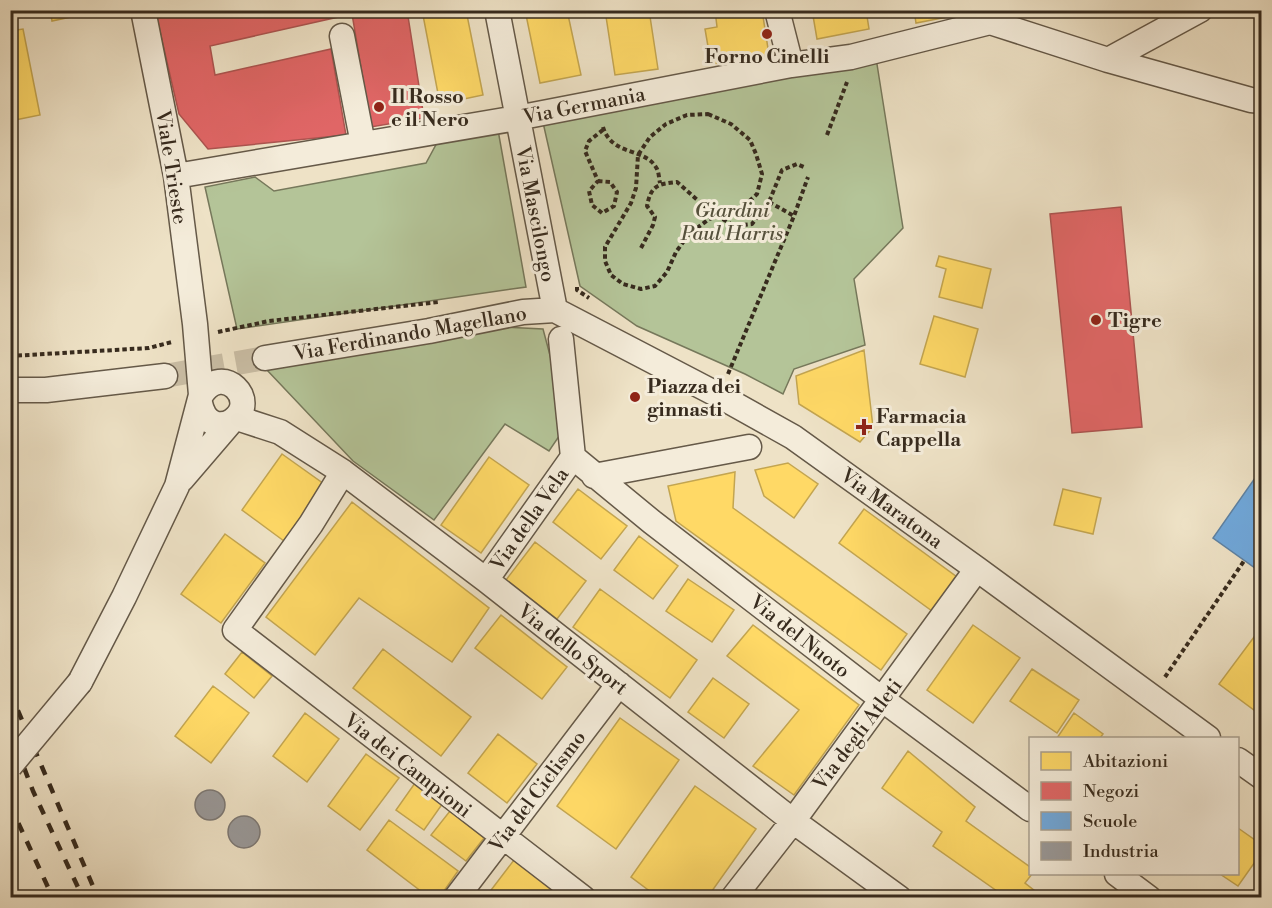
<svg xmlns="http://www.w3.org/2000/svg" width="1272" height="908" font-family="'Libre Bodoni',serif">
<style>
.green{fill:#b4c498;stroke:#76785b;stroke-width:1.5}
.homes{fill:#ffd966;stroke:#c3a550;stroke-width:1.5}
.shops{fill:#e06666;stroke:#ad5450;stroke-width:1.5}
.schools{fill:#6fa8dc;stroke:#5e82a3;stroke-width:1.5}
.industry{fill:#999;stroke:#7c7874;stroke-width:1.5}
.lines{fill:none;stroke-linecap:round;stroke-linejoin:round}
.minor-tunnel{stroke:#c9bda4;stroke-width:24;stroke-dasharray:24 12;stroke-linecap:butt}
.minor-casing{stroke:#655948;stroke-width:27}
.path{stroke:#372b1e;stroke-width:4;stroke-dasharray:4.5 3;stroke-linecap:butt}
.minor{stroke:#f4ecda;stroke-width:24}
.rail{stroke:#372b1e;stroke-width:4.5;stroke-dasharray:10 10;stroke-linecap:butt}
.minor-bridge-casing{stroke:#655948;stroke-width:27;stroke-linecap:butt}
.minor-bridge{stroke:#f4ecda;stroke-width:24}
.poi-dot{fill:#8f2418;stroke:#f4ecda;stroke-width:2}
.labels{text-anchor:middle;stroke-width:6;stroke-linejoin:round;paint-order:stroke}
.poi-label{font-size:20px;font-weight:bold;fill:#372b1e;stroke:#f4ecda;text-anchor:start}
.street-label{font-size:20px;fill:#372b1e;stroke:#f4ecda}
.park-label{font-size:20px;font-style:italic;fill:#56513c;stroke:#f4ecda}
</style>
<rect width="100%" height="100%" fill="#eee2c6"/>
<filter id="stains"><feTurbulence type="fractalNoise" baseFrequency=".00333" numOctaves="4"/><feColorMatrix values="0 0 0 0 .2 0 0 0 0 .09 0 0 0 0 .02 0 0 0 .5 -.17"/></filter>
<radialGradient id="worn" r=".72"><stop offset=".6" stop-color="#630" stop-opacity="0"/><stop offset="1" stop-color="#630" stop-opacity=".3"/></radialGradient>
<path class="green" d="M 876,58 L 903,228 L 854,279 L 865,345 L 794,369 L 783,394 L 745,374 L 637,326 L 580,286 L 542,118 Z
M 498,130 L 526,287 L 237,329 L 205,187 L 255,177 L 274,191 L 426,163 L 438,141 Z
M 504,327 L 543,329 L 568,423 L 549,451 L 505,424 L 434,520 L 353,461 L 266,369 Z"/>
<path class="homes" d="M 50,10 L 90,10 L 90,13 L 52,21 Z
M 422,10 L 466,10 L 483,95 L 440,104 Z
M 525,10 L 567,10 L 581,75 L 540,83 Z
M 605,10 L 649,10 L 658,69 L 615,75 Z
M 715,10 L 762,10 L 769,55 L 711,64 L 705,29 L 717,27 Z
M 812,10 L 866,10 L 869,29 L 817,39 Z
M 914,10 L 962,10 L 963,14 L 916,23 Z
M 1070,10 L 1121,10 L 1120,16 Z
M 23,29 L 40,115 L 10,121 L 10,31 Z
M 939,256 L 991,269 L 982,308 L 939,297 L 946,269 L 936,266 Z
M 934,316 L 978,329 L 965,377 L 920,364 Z
M 864,350 L 873,427 L 860,442 L 799,404 L 796,376 Z
M 282,454 L 324,484 L 284,541 L 242,510 Z
M 489,457 L 529,485 L 481,553 L 441,525 Z
M 788,463 L 818,484 L 794,518 L 764,496 L 755,470 Z
M 735,472 L 733,508 L 907,634 L 881,670 L 676,521 L 668,486 Z
M 578,489 L 627,526 L 601,559 L 553,522 Z
M 1063,489 L 1101,498 L 1093,534 L 1054,525 Z
M 352,502 L 489,608 L 452,662 L 359,598 L 315,655 L 266,617 Z
M 864,509 L 957,577 L 932,611 L 839,543 Z
M 225,534 L 265,563 L 221,623 L 181,594 Z
M 639,536 L 678,566 L 653,599 L 614,570 Z
M 535,542 L 586,581 L 557,619 L 506,580 Z
M 688,579 L 734,610 L 712,642 L 666,611 Z
M 600,589 L 697,660 L 670,698 L 573,627 Z
M 501,615 L 567,667 L 542,699 L 475,648 Z
M 753,625 L 859,705 L 794,795 L 753,766 L 799,710 L 727,656 Z
M 973,625 L 1020,658 L 973,723 L 927,690 Z
M 1257,633 L 1262,636 L 1262,716 L 1219,684 Z
M 383,649 L 471,717 L 441,756 L 353,688 Z
M 242,652 L 272,676 L 254,698 L 225,674 Z
M 1032,669 L 1079,700 L 1057,733 L 1010,701 Z
M 713,678 L 749,704 L 724,738 L 688,712 Z
M 213,686 L 249,713 L 211,763 L 175,736 Z
M 305,713 L 339,739 L 307,782 L 273,756 Z
M 1074,713 L 1103,734 L 1100,738 L 1057,738 Z
M 620,718 L 679,760 L 616,849 L 557,806 Z
M 498,734 L 537,764 L 507,803 L 468,773 Z
M 908,751 L 975,807 L 966,821 L 1030,867 L 1030,874 L 1032,874 L 1025,883 L 1044,898 L 1003,898 L 1004,896 L 933,846 L 942,832 L 882,788 Z
M 366,754 L 399,778 L 360,830 L 328,806 Z
M 415,783 L 443,803 L 424,830 L 396,810 Z
M 695,786 L 756,829 L 707,898 L 659,898 L 631,877 Z
M 450,811 L 484,838 L 466,861 L 431,835 Z
M 389,820 L 458,871 L 439,898 L 430,898 L 367,850 Z
M 1238,828 L 1262,845 L 1262,852 L 1238,886 L 1220,874 L 1238,874 Z
M 514,860 L 551,889 L 544,898 L 485,898 Z"/>
<path class="shops" d="M 155,10 L 407,10 L 424,118 L 371,127 L 352,14 L 210,46 L 215,75 L 331,49 L 346,135 L 208,149 L 179,114 Z
M 1121,207 L 1142,427 L 1072,433 L 1050,214 Z"/>
<path class="schools" d="M 1255,478 L 1262,483 L 1262,573 L 1213,538 Z"/>
<path class="industry" d="M195 805a15 15 0 1 1 30 0a15 15 0 1 1-30 0Z
M228 832a16 16 0 1 1 32 0a16 16 0 1 1-32 0Z"/>
<g class="lines">
<path class="minor-tunnel" d="M 165,376 L 265,358"/>
<g class="minor-casing">
<path id="minor" d="M 497,10 L 555,310
M 777,10 L 791,65
M 990,22 L 1108,60 L 1251,100 L 1262,101
M 342,36 L 363,144
M 1108,60 L 1200,10
M 176,176 L 517,118 L 791,65 L 851,57 L 990,22
M 555,310 L 718,395 L 793,437 L 977,569 L 1208,738
M 561,339 L 573,457
M 265,358 L 429,331 L 523,312 L 555,310
M 13,390 L 46,390 L 165,376
M 200,403 C 202,413 206,421 216,424 C 222,425 228,424 233,420 C 260,401 223,361 201,395
M 237,418 L 280,432 L 343,472 L 486,580 L 793,821 L 899,898
M 573,457 L 652,522 L 883,700 L 1030,809
M 343,472 L 311,524 L 235,630 L 583,898
M 594,476 L 749,447
M 182,479 L 230,423
M 486,580 L 573,457
M 80,682 L 124,597 L 177,486 L 201,395 L 195,324 L 176,176 L 143,10
M 1238,760 L 1262,777
M 1117,874 L 1149,898
M 456,898 L 619,684
M 733,898 L 793,821 L 977,569"/>
</g>
<path class="path" d="M 708,114 L 731,124 L 750,140 L 756,154 L 762,174 L 757,194 L 742,208 L 709,219 L 689,234 L 676,252 L 667,272 L 655,286 L 641,289 L 623,284 L 611,275 L 605,261 L 605,247 L 631,203 L 636,188 L 638,155 L 650,137 L 666,124 L 687,115 Z
M 603,127 C 612,157 646,147 657,169 C 659,173 659,179 660,183
M 827,135 L 847,82
M 598,181 L 610,182 L 617,192 L 614,206 L 602,213 L 592,205 L 589,191 L 598,181 L 585,151 L 589,141 L 604,129
M 769,202 L 794,216
M 641,248 L 653,225 L 655,217 L 647,206 C 651,185 658,184 677,182 L 710,211 L 734,226 L 752,224 L 769,202 L 782,170 L 797,164 L 806,168
M 577,287 L 577,290 L 589,298
M 218,332 L 269,321 L 439,302
M 10,356 L 149,348 L 172,342
M 728,374 L 794,216 L 808,177
M 1165,677 L 1244,561"/>
<use href="#minor" class="minor"/>
<path class="rail" d="M 10,692 L 98,898
M 10,731 L 33,791 L 83,898
M 10,805 L 53,898"/>
<g class="minor-bridge-casing">
<path id="minor-bridge" d="M 10,766 L 80,682"/>
</g>
<use href="#minor-bridge" class="minor-bridge"/>
</g>
<g class="poi-dot">
<circle cx="767" cy="34" r="6"/>
<circle cx="379" cy="107" r="6"/>
<circle cx="1096" cy="320" r="6"/>
<circle cx="635" cy="397" r="6"/>
<path d="M861 418h6v6h6v6h-6v6h-6v-6h-6v-6h6z"/>
</g>
<g class="labels">
<g class="poi-label">
<text x="767" y="63" text-anchor="middle">Forno Cinelli</text>
<text x="391" y="103">Il Rosso<tspan x="391" dy="23">e il Nero</tspan></text>
<text x="1108" y="327">Tigre</text>
<text x="647" y="393">Piazza dei<tspan x="647" dy="23">ginnasti</tspan></text>
<text x="876" y="423">Farmacia<tspan x="876" dy="23">Cappella</tspan></text>
</g>
<g class="street-label">
<text transform="translate(584 105) rotate(-11)" y="7">Via Germania</text>
<text transform="translate(172 167) rotate(81)" y="7">Viale Trieste</text>
<text transform="translate(536 214) rotate(79)" y="7">Via Mascilongo</text>
<text transform="translate(410 333) rotate(-10)" y="7">Via Ferdinando Magellano</text>
<text transform="translate(892 508) rotate(36)" y="7">Via Maratona</text>
<text transform="translate(529 519) rotate(-55)" y="7">Via della Vela</text>
<text transform="translate(800 636) rotate(38)" y="7">Via del Nuoto</text>
<text transform="translate(573 649) rotate(38)" y="7">Via dello Sport</text>
<text transform="translate(857 734) rotate(-53)" y="7">Via degli Atleti</text>
<text transform="translate(408 765) rotate(38)" y="7">Via dei Campioni</text>
<text transform="translate(537 791) rotate(-53)" y="7">Via del Ciclismo</text>
</g>
<g class="park-label">
<text x="732" y="217">Giardini<tspan x="732" dy="23">Paul Harris</tspan></text>
</g>
</g>
<rect width="1272" height="908" fill="none" stroke="#eee2c6" stroke-width="36"/>
<rect x="12" y="12" width="1248" height="884" fill="none" stroke="#372b1e" stroke-width="3"/>
<rect x="18" y="18" width="1236" height="872" fill="none" stroke="#372b1e" stroke-width="1.5"/>
<rect x="1029" y="737" width="210" height="138" fill="#f4ecda" stroke="#a89f8f" stroke-width="1.5"/>
<rect x="1041" y="752" width="30" height="18" fill="#ffd966" stroke="#a89f8f" stroke-width="1.5"/>
<text x="1083" y="767" font-size="18" fill="#372b1e">Abitazioni</text>
<rect x="1041" y="782" width="30" height="18" fill="#e06666" stroke="#a89f8f" stroke-width="1.5"/>
<text x="1083" y="797" font-size="18" fill="#372b1e">Negozi</text>
<rect x="1041" y="812" width="30" height="18" fill="#6fa8dc" stroke="#a89f8f" stroke-width="1.5"/>
<text x="1083" y="827" font-size="18" fill="#372b1e">Scuole</text>
<rect x="1041" y="842" width="30" height="18" fill="#999999" stroke="#a89f8f" stroke-width="1.5"/>
<text x="1083" y="857" font-size="18" fill="#372b1e">Industria</text>
<rect width="100%" height="100%" filter="url(#stains)"/>
<rect width="100%" height="100%" fill="url(#worn)"/>
</svg>
